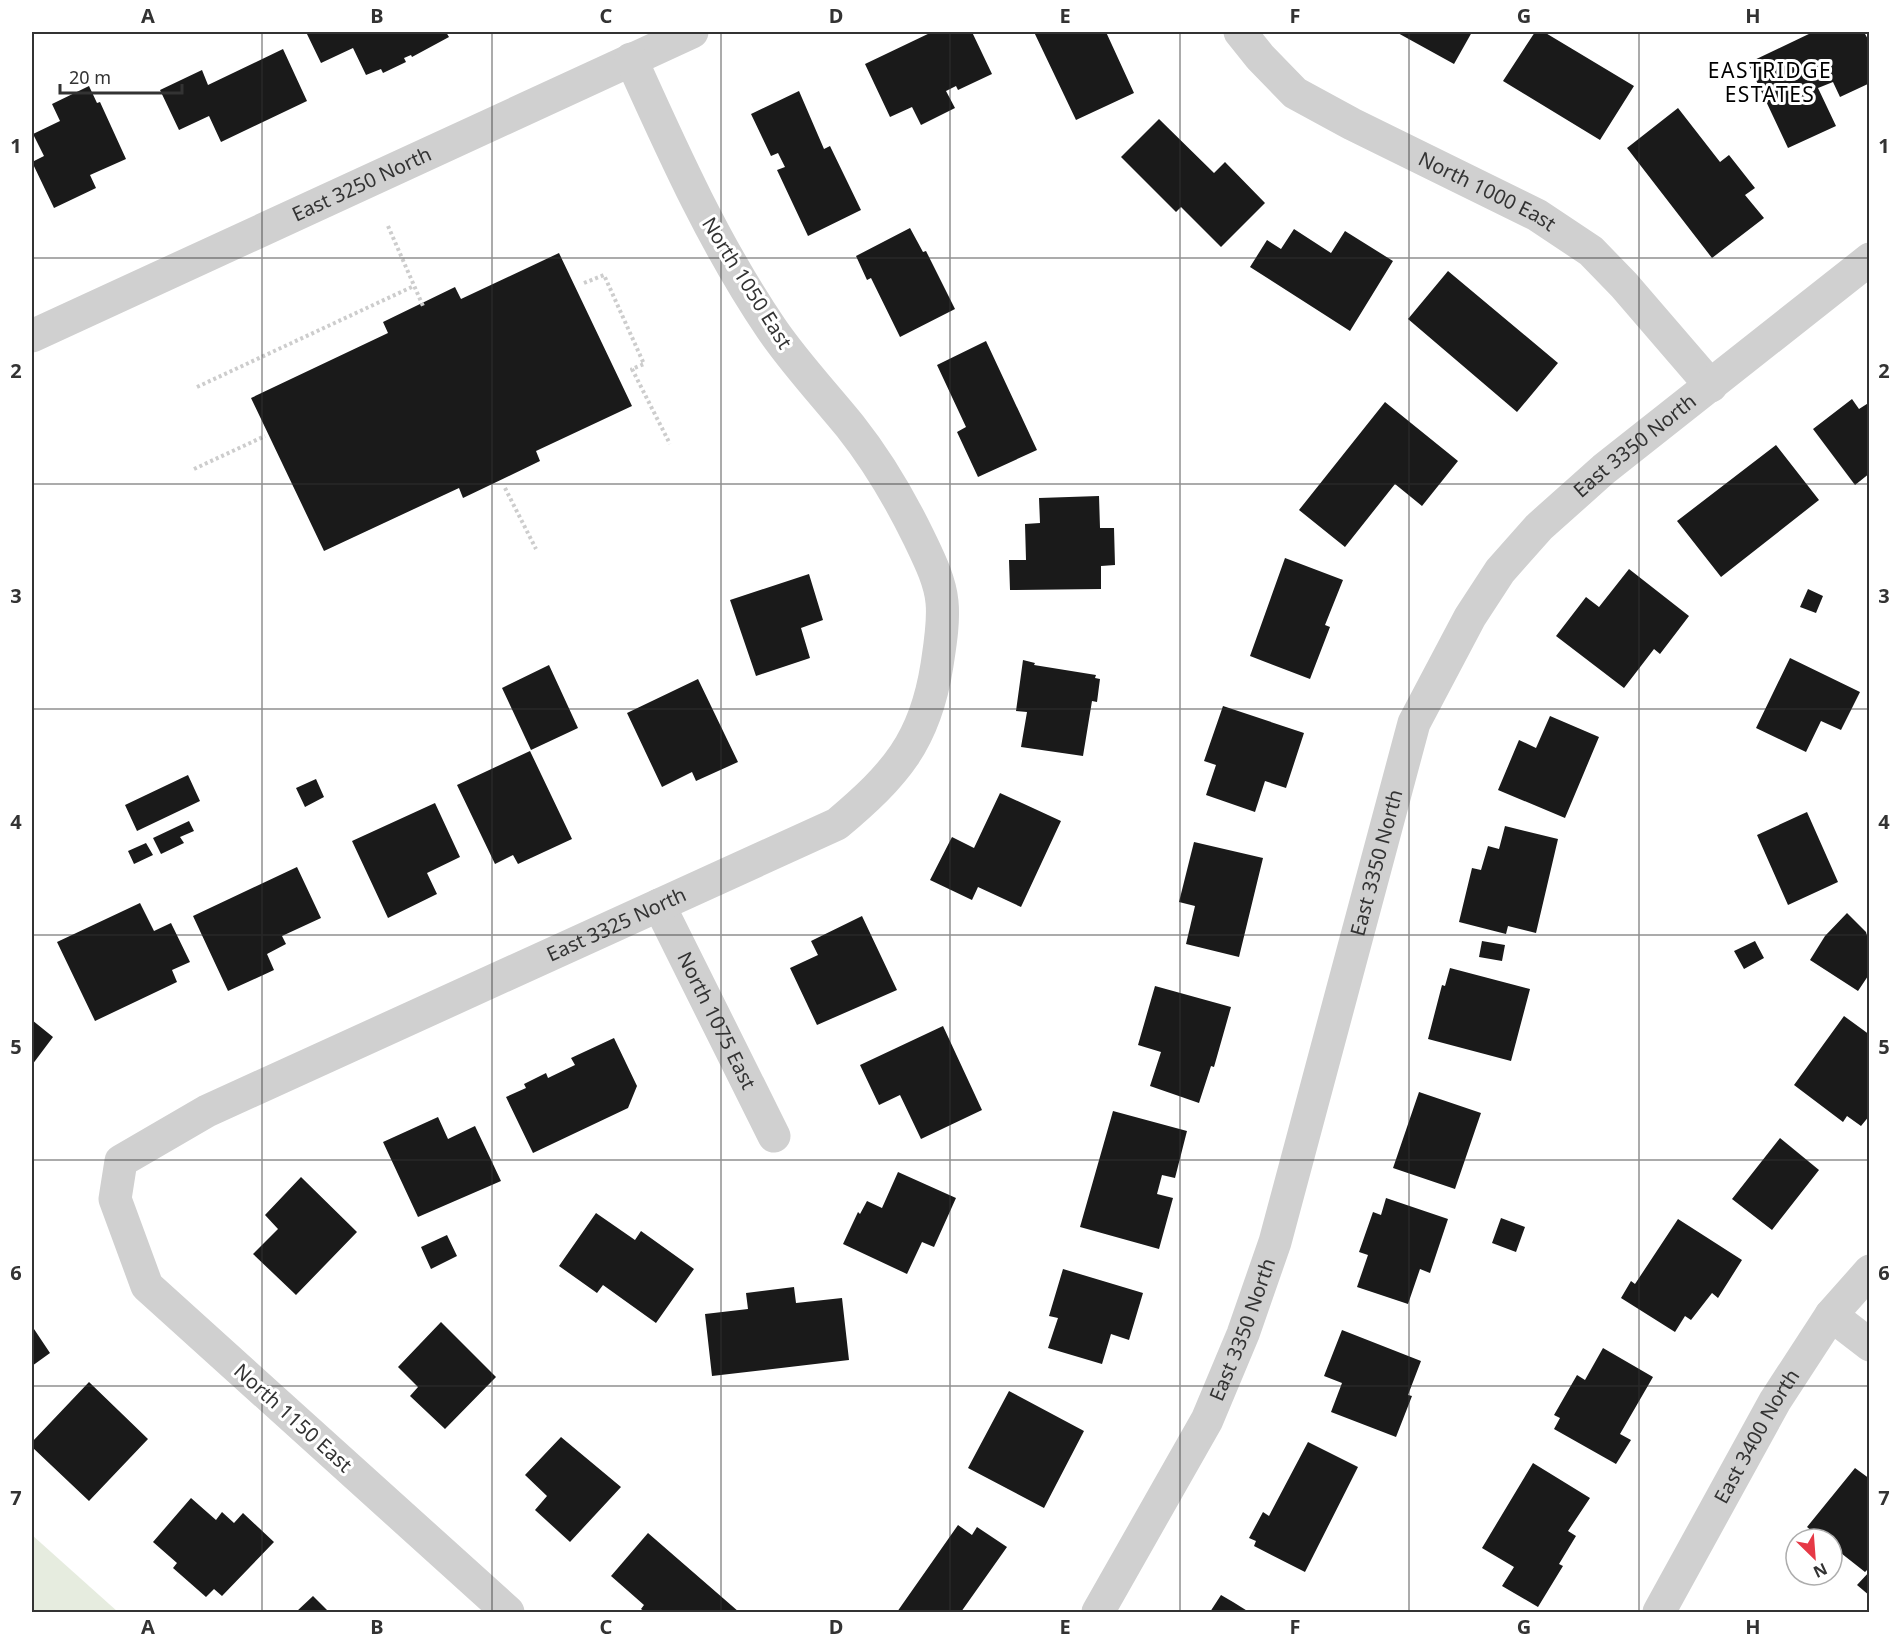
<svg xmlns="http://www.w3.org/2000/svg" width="1901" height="1644" font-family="'Noto Sans',sans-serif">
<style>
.green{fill:#e6ecdf}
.building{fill:#1a1a1a}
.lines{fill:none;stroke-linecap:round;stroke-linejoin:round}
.path{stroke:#cdcdcd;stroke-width:4;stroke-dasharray:3 3;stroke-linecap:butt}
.minor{stroke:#d0d0d0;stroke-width:33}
.grid{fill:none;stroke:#333;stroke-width:1.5;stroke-opacity:0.55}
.labels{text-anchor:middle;stroke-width:6;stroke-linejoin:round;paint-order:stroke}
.street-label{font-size:20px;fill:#333;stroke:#fff}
.neighbourhood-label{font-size:21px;letter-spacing:1.5px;fill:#000;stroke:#fff}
.neatline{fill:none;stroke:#333;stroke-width:2}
.grid-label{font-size:20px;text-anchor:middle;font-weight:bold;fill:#333}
</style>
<rect width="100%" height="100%" fill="#fff"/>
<path class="green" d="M 32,1535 L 118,1612 L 32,1612 Z"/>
<path class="building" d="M 306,32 L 446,32 L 449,37 L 412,57 L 411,55 L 404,58 L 406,62 L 383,73 L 381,69 L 366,75 L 353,48 L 321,63 Z
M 932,32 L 972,32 L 992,74 L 958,90 L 956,86 L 946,91 L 955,108 L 921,125 L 912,107 L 890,117 L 865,64 Z
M 1034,32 L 1106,32 L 1134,93 L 1076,120 Z
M 1396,32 L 1472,32 L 1454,64 Z
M 1535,32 L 1544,32 L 1634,86 L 1600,140 L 1503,81 Z
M 1813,32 L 1864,32 L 1870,43 L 1870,83 L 1840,97 L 1833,82 L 1818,88 L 1836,126 L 1788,148 L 1748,63 Z
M 283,49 L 307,101 L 221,142 L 209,116 L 179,130 L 160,90 L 202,70 L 208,85 Z
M 89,86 L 97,103 L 100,102 L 126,159 L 90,175 L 96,188 L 54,208 L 32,162 L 44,156 L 33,134 L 60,121 L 52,104 Z
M 799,91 L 824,149 L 830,146 L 861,210 L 808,236 L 777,170 L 785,167 L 778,153 L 771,156 L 751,114 Z
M 1678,108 L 1720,162 L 1729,155 L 1755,188 L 1745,195 L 1764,218 L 1712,258 L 1627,148 Z
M 1159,119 L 1214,173 L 1225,162 L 1265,203 L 1221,247 L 1181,207 L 1176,212 L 1121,157 Z
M 910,228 L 923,252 L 926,251 L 955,309 L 900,337 L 871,278 L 867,280 L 856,256 Z
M 1294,229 L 1331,253 L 1345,231 L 1393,261 L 1350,331 L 1250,267 L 1267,240 L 1281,249 Z
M 559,253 L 632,406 L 536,451 L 540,461 L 463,498 L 459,488 L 324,551 L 251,398 L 388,333 L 383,322 L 455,287 L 461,299 Z
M 1448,271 L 1558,363 L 1517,412 L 1408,319 Z
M 986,341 L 1037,450 L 978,477 L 957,432 L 966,427 L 937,365 Z
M 1852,399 L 1859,409 L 1870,402 L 1870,473 L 1855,485 L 1813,429 Z
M 1385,402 L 1458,461 L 1422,506 L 1395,484 L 1345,547 L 1299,510 Z
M 1776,445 L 1819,500 L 1721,577 L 1677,521 Z
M 1099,496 L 1100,528 L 1114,528 L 1115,565 L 1101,566 L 1101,589 L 1010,590 L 1009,560 L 1026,560 L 1025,524 L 1040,523 L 1039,498 Z
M 1285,558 L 1343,580 L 1325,625 L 1330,627 L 1310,679 L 1250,656 Z
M 1629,569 L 1689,616 L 1660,654 L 1654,649 L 1624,688 L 1556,636 L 1586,597 L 1599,607 Z
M 809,574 L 823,620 L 801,628 L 810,658 L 756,676 L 730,600 Z
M 1808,589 L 1823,596 L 1816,613 L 1800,607 Z
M 1790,658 L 1860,692 L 1841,730 L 1821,721 L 1806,752 L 1756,728 Z
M 1023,660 L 1035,663 L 1034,665 L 1096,675 L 1095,678 L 1100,679 L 1097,702 L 1092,701 L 1083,756 L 1021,747 L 1027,712 L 1016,711 Z
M 549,665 L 578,728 L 531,750 L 502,688 Z
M 698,679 L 738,762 L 696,781 L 692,772 L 662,787 L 627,713 Z
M 1223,706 L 1304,733 L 1286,788 L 1265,781 L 1255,812 L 1206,795 L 1216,765 L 1204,761 Z
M 1550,716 L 1599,737 L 1565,818 L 1498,790 L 1519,740 L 1536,748 Z
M 530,751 L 572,839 L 518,864 L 513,855 L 495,864 L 457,785 Z
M 188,775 L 200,801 L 137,831 L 125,805 Z
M 316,779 L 324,797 L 305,807 L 296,788 Z
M 1000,793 L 1061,821 L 1021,907 L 978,887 L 972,900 L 930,880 L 952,837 L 974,848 Z
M 435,803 L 460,857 L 427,873 L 437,894 L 388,918 L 352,841 Z
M 1807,812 L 1838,882 L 1788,905 L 1757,835 Z
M 189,821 L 194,831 L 180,837 L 184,843 L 161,854 L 153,838 Z
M 1505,826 L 1558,839 L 1536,933 L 1508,926 L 1506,934 L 1459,922 L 1472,868 L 1481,870 L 1488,846 L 1499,849 Z
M 1194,842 L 1263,858 L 1239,957 L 1186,944 L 1195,906 L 1179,902 Z
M 146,843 L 153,855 L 134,864 L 128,851 Z
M 297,867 L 321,918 L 282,936 L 286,944 L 267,954 L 274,970 L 228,991 L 193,916 Z
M 140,903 L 154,931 L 171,923 L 190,962 L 172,970 L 177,982 L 95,1021 L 57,942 Z
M 1847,913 L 1866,932 L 1870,947 L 1870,973 L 1858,991 L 1810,960 L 1825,936 Z
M 862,916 L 897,990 L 817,1025 L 790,968 L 818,955 L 811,941 Z
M 1482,941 L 1505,945 L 1502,961 L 1479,957 Z
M 1755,941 L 1764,958 L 1744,969 L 1734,951 Z
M 1450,968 L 1530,989 L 1511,1061 L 1428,1039 L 1442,985 L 1445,986 Z
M 1155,986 L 1231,1007 L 1214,1067 L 1211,1066 L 1199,1103 L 1150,1086 L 1161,1052 L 1138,1045 Z
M 1844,1016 L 1870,1035 L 1870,1115 L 1861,1126 L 1847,1116 L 1843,1122 L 1794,1085 Z
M 32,1020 L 53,1037 L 32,1065 Z
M 943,1026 L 982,1110 L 921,1139 L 900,1095 L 879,1105 L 860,1065 Z
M 614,1038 L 637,1086 L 628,1108 L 533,1153 L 506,1097 L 526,1088 L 524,1084 L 546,1073 L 548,1078 L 575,1065 L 571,1058 Z
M 1419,1092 L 1481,1113 L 1455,1189 L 1393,1168 Z
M 1113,1111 L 1187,1131 L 1175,1178 L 1162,1175 L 1157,1194 L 1173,1198 L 1159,1249 L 1080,1227 Z
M 438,1117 L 448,1139 L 475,1126 L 501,1181 L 418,1217 L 383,1142 Z
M 1780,1138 L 1819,1170 L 1772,1230 L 1732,1199 Z
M 898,1172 L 956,1198 L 934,1247 L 922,1242 L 907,1274 L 843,1244 L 858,1212 L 860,1214 L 867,1201 L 882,1208 Z
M 301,1177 L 357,1232 L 296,1295 L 253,1254 L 278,1229 L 265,1215 Z
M 1386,1198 L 1448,1219 L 1430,1273 L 1420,1269 L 1408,1304 L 1357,1287 L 1368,1255 L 1359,1252 L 1373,1212 L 1381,1215 Z
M 596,1213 L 635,1240 L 641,1231 L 694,1269 L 656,1323 L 603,1285 L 597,1293 L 559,1266 Z
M 1501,1218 L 1525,1227 L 1516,1252 L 1492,1243 Z
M 1678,1219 L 1742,1260 L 1718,1298 L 1712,1293 L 1691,1320 L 1685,1316 L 1675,1332 L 1621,1298 L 1631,1281 L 1635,1284 Z
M 447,1235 L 457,1256 L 431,1269 L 421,1247 Z
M 1063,1269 L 1143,1293 L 1129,1340 L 1111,1334 L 1102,1364 L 1048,1348 L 1058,1318 L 1049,1316 Z
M 794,1287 L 796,1303 L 842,1298 L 849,1360 L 712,1376 L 705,1314 L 748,1309 L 746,1293 Z
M 441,1322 L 496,1377 L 445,1429 L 410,1396 L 418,1387 L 398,1367 Z
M 32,1326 L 50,1353 L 32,1366 Z
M 1342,1330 L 1421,1361 L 1408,1395 L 1412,1396 L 1396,1437 L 1331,1412 L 1342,1383 L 1324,1376 Z
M 1603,1348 L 1653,1377 L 1620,1434 L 1631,1440 L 1616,1464 L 1554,1429 L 1560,1418 L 1554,1415 L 1577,1375 L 1585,1380 Z
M 89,1382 L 148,1439 L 89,1501 L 32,1447 L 32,1442 Z
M 1009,1391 L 1084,1431 L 1044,1508 L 968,1468 Z
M 561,1437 L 621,1487 L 570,1542 L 535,1510 L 547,1496 L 525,1475 Z
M 1308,1442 L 1358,1467 L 1305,1572 L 1254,1546 L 1256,1541 L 1249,1538 L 1263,1512 L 1269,1516 Z
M 1533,1463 L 1590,1498 L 1568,1531 L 1576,1536 L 1559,1564 L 1563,1566 L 1538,1607 L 1502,1586 L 1514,1567 L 1482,1548 Z
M 1855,1468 L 1870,1479 L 1870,1567 L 1865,1572 L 1832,1546 L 1832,1539 L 1822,1539 L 1807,1527 Z
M 191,1498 L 216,1520 L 222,1512 L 234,1523 L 243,1513 L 274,1542 L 222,1596 L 214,1589 L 206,1597 L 173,1568 L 177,1563 L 153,1542 Z
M 958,1525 L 972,1535 L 977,1527 L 1007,1547 L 961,1612 L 897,1612 Z
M 648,1533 L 739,1612 L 645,1612 L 641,1609 L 644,1605 L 611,1576 Z
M 1870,1571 L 1870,1596 L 1857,1585 Z
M 1221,1595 L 1233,1602 L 1249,1612 L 1210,1612 Z
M 313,1596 L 329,1612 L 296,1612 Z"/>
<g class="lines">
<path class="path" d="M 388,226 L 423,306
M 584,283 L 604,275 L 644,364 L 632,369 L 670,444
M 197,387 L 414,286
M 194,469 L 265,436
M 505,488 L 536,549"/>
<g class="minor">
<path id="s1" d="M 1240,32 L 1260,57 L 1295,93 L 1352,124 L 1537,215 L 1591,251 L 1624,285 L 1711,386"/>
<path id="s2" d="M 32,336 L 692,32"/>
<path id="s3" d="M 659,905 L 774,1136"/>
<path d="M 1831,1315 L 1870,1345"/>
<path id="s4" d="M 508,1612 L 147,1286 L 115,1199 L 121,1161 L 207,1111 L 837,824 C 895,775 925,742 937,665 C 940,645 944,622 942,602 C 940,580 928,557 919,538 C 900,499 877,460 850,426 C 824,394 794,362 771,328 C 714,244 673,152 631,59"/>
<path id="s5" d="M 1098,1612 L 1207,1420 L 1243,1334 L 1275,1242 L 1414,723 L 1470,617 L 1500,571 L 1539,527 L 1604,469 L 1870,259"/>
<path id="s6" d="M 1659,1612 L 1775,1401 L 1831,1315 L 1870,1271"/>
</g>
</g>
<path class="grid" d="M 262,32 L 262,1612M 492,32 L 492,1612M 721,32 L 721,1612M 950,32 L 950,1612M 1180,32 L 1180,1612M 1409,32 L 1409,1612M 1639,32 L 1639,1612M 32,258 L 1870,258M 32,484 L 1870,484M 32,709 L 1870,709M 32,935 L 1870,935M 32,1160 L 1870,1160M 32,1386 L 1870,1386"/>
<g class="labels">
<g class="street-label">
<text dy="7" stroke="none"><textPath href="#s2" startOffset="363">East 3250 North</textPath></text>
<text dy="7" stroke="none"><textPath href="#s1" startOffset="298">North 1000 East</textPath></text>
<text transform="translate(747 283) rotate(58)" y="7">North 1050 East</text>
<text dy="7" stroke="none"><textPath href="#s5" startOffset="1308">East 3350 North</textPath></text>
<text dy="7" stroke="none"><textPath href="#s5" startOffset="804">East 3350 North</textPath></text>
<text dy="7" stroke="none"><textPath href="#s4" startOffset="1167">East 3325 North</textPath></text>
<text dy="7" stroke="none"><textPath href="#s3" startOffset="129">North 1075 East</textPath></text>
<text dy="7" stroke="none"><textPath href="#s5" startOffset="318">East 3350 North</textPath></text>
<text transform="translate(293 1418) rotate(42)" y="7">North 1150 East</text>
<text dy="7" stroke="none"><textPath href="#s6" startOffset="201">East 3400 North</textPath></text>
</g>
<g class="neighbourhood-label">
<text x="1770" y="78">EASTRIDGE<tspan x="1770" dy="24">ESTATES</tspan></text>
</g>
</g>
<rect width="1901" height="1644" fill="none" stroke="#ffffff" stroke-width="66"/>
<g transform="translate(1814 1557) rotate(155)"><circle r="28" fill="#ffffff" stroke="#adadad" stroke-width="1.5"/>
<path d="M0-4.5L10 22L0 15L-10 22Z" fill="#e63946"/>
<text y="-9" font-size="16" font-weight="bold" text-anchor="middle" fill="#333333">N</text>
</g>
<path d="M60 84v9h122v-9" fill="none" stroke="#333333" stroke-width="3"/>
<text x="69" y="84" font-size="18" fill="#333333" stroke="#ffffff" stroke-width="4.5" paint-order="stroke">20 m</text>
<rect x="33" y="33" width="1835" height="1578" class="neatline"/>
<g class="grid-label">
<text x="148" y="23">A</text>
<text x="377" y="23">B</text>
<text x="606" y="23">C</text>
<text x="836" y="23">D</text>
<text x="1065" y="23">E</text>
<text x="1295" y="23">F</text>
<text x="1524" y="23">G</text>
<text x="1753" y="23">H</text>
<text x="16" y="153">1</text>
<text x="1884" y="153">1</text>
<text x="16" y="378">2</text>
<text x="1884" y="378">2</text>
<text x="16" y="603">3</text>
<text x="1884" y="603">3</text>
<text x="16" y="829">4</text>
<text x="1884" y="829">4</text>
<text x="16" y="1054">5</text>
<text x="1884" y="1054">5</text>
<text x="16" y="1280">6</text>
<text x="1884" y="1280">6</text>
<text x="16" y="1505">7</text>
<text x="1884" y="1505">7</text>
<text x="148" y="1634">A</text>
<text x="377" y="1634">B</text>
<text x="606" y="1634">C</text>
<text x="836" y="1634">D</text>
<text x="1065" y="1634">E</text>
<text x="1295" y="1634">F</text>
<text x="1524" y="1634">G</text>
<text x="1753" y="1634">H</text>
</g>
</svg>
